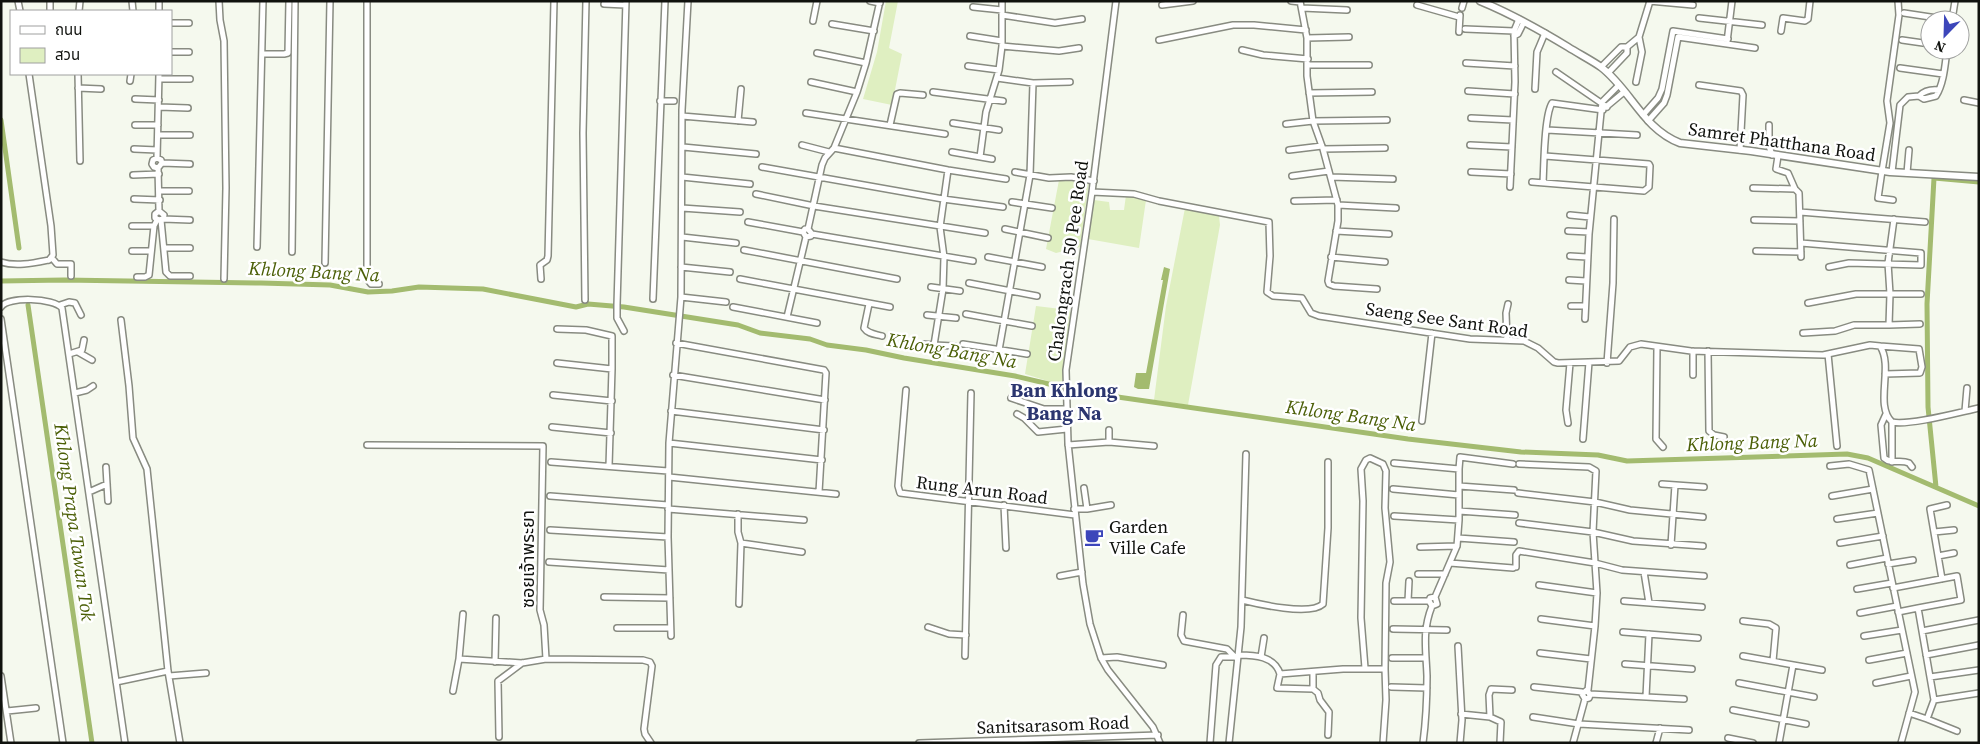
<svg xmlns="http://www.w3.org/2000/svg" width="1980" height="744" font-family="'Source Serif 4','Noto Sans Thai',serif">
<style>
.green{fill:#dfefc1}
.water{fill:#a3bb6f}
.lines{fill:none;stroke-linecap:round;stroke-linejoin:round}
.canal{stroke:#a3bb6f;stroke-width:5}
.minor-casing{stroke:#888b81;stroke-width:8}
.tertiary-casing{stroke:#888b81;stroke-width:9}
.minor{stroke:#fff;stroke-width:5}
.tertiary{stroke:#fff;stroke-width:6}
.labels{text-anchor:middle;stroke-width:5;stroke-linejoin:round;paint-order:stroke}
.street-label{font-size:18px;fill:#10120e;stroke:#fff}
.poi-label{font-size:18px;fill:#10120e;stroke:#fff;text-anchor:start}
.water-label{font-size:19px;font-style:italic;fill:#4b5f07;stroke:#fff}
.quarter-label{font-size:20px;font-weight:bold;fill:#2b356f;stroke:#fff}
</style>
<rect width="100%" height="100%" fill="#f5f9ee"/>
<path class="green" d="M 886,1 L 898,1 L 889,48 L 902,54 L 892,105 L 863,99 L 877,52 Z
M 1059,180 L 1089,183 L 1080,247 L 1056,253 L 1046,249 Z
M 1126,195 L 1137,196 L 1146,200 L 1139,248 L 1088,239 L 1094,200 L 1109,202 L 1110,210 L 1124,210 Z
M 1185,208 L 1219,216 L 1220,225 L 1188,405 L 1154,400 L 1166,306 Z
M 1036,306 L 1069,310 L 1071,313 L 1062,383 L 1054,383 L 1025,374 Z"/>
<path class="water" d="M 1164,267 L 1170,269 L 1149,389 L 1138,389 L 1134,387 L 1136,373 L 1146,373 L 1163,280 L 1161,280 Z"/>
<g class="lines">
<path class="canal" d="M 1,120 L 19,248
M 1,281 L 64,280 L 261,283 L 330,285 L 368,292 L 392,291 L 419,287 L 483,289 L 576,307 L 588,304 L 624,307 L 738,325 L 760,333 L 810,339 L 827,345 L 866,350 L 904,358 L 1015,376 L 1083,392 L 1408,439 L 1521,452 L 1598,455 L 1627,461 L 1847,454 L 1868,458 L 1979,506
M 28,305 L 92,743
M 1936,487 L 1928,407 L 1927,304 L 1934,178 L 1979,182"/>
<g class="minor-casing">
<path id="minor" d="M 18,1 L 20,11
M 50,1 L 50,11
M 132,1 L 133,11
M 219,1 L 220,20 L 224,41 L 226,188 L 224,279
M 367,1 L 367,279 L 371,284 L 379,284
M 870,1 L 880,3
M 1116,1 L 1092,192 L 1066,370 L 1068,443 L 1083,584 L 1090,624 L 1101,658 L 1108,670 L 1153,727 L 1160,743
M 1291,1 L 1300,2
M 1300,1 L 1307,38 L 1307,76 L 1313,121 L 1323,149 L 1338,205 L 1338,221 L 1328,281 L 1329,284 L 1334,286 L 1377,289
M 1649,1 L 1693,5
M 604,4 L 625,5
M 1162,5 L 1193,1
M 1417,5 L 1459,17
M 973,7 L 1002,10
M 1302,8 L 1347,10
M 1462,8 L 1464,1
M 79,11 L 80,1
M 159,11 L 159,1
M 1904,13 L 1950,20
M 1002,15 L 1055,23 L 1082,19
M 1699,18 L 1762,25
M 1952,20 L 1955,1
M 813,21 L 817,1
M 171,23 L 189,23
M 832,24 L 874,31
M 1465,29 L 1514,31
M 1781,31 L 1783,18 L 1805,21 L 1808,19 L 1810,1
M 1459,32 L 1460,15
M 970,36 L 1002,41
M 1514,36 L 1518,34 L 1524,22
M 1307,38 L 1349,37
M 1159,40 L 1233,25 L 1254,25 L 1306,30
M 1902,40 L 1930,44
M 1727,42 L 1732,1
M 1002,46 L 1059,51 L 1079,48
M 1242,50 L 1263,55 L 1308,59
M 171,52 L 189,52
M 817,53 L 866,63
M 262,54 L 284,54 L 288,53 L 289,1
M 1466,63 L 1515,66
M 1308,65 L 1369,65
M 968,66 L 999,70
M 1601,67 L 1621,47 L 1627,47 L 1639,37 L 1650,1
M 1900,68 L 1943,74
M 1556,72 L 1607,107
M 1608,73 L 1627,53 L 1627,47
M 78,74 L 80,161
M 997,78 L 1033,83 L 1070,82
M 159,79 L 190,79
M 130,81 L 131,74
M 811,82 L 857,92
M 1636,82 L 1642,52 L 1639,37
M 1699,85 L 1741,91 L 1743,95 L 1740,150
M 78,88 L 101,89
M 1535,89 L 1537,52 L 1545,33
M 1468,91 L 1515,94
M 933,92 L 1003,101
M 1309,93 L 1372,92
M 1919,96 C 1925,90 1931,89 1939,90
M 135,99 L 159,100
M 1964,100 L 1979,103
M 660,101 L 674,101
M 159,107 L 188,108
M 1606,107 L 1624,92
M 806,113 L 945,134
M 1643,115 L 1658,98 L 1662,89 L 1673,31 L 1728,39
M 682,116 L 753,122
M 1471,118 L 1513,120
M 738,121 L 741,89
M 1648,121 L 1664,103 L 1667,95 L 1678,37 L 1755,48
M 953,123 L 999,130
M 1286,124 L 1313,121 L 1387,120
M 135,125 L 158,125
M 890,125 L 897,94 L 900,93 L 923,95
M 1769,125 L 1769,146 L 1772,155
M 1547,130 L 1637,135
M 158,135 L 190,135
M 802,145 L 829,152
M 1470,145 L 1512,147
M 683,147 L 756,154
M 834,148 L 948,170 L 1006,179
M 134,149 L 157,150
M 1323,149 L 1385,148
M 1289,150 L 1322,146
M 952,152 L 992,159
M 1778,156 L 1776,169 L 1788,173 L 1795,189 L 1799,193 L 1801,257
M 980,157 L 986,112 L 999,70 L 1002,46 L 1002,1
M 157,158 L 161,160 L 162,163 L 158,168 L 154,167 L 152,164 L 153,160 L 157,158 L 159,74
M 162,163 L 190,164
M 762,167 L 943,199 L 1003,207
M 158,168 L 159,211 L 164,215 L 163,219 L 159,220 L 155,218 L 155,214 L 159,211
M 948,170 L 940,227 L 944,257 L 943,289 L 934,345 L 954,346
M 1882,171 L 1890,123 L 1887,101 L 1899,15 L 1898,1
M 1882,171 L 1878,198 L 1893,200
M 1015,172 L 1049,178 L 1071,177 L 1094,181
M 1471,172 L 1511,174
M 1892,172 L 1900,105 L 1908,97 L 1919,96 L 1924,99 L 1936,96 C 1944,83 1945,65 1947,50
M 1907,173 L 1909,150
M 133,175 L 159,174
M 1292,176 L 1329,171
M 682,177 L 750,184
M 1331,177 L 1393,179
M 1532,182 L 1644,191 L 1649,187 L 1650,166 L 1649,164 L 1545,156
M 1543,183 C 1544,166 1544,116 1552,103 L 1603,110
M 1510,187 L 1515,82 L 1514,31 L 1519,19
M 1753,188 L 1795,189
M 160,191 L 189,191
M 1092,192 L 1134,194 L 1159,201 L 1269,222 L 1270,256 L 1267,292 L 1273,296 L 1302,298 L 1311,313 L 1319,316 L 1470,339 L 1524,341 L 1538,348 L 1554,362 L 1558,363 L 1619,361 L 1630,347 L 1641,344 L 1691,351 L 1823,355 L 1870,345 L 1880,346 C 1894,367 1874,405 1892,422 C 1909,426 1960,412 1979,408
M 756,194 L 814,206 L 985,233
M 134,199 L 160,200
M 1294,201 L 1337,200
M 1012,202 L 1052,208
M 1338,205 L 1396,208
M 682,208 L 740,212
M 1800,212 L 1925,222
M 1570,215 L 1590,217
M 163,219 L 190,220
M 161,220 L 166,272 L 170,276 L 190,276
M 1754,220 L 1800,221
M 748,222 L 803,232
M 132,226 L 154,226
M 808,229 L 822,165 L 825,158 L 834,148 L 857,92 L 866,63 L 880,1
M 1005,229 L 1048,238
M 1336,231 L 1389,234
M 1568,231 L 1589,232
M 812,234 L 973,261
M 682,237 L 736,243
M 1801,243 L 1921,253 L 1921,265 L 1849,263 L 1829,267
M 257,247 L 263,1
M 164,248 L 190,248
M 744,250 L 897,279
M 132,251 L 151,251
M 1756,251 L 1801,252
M 292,252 L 295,1
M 1570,256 L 1587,257
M 988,257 L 1042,267
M 1331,257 L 1385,262
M 52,258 L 57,264 L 71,264 L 71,276
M 1,262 C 16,267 34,263 49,260 L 53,255 L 51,226 L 29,74
M 325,263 L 330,1
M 681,267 L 730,272
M 137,277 L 145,277 L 149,275 L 154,226 L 157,220
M 541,279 L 540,265 L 547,260 L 548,256 L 554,1
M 740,279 L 890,307
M 1569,280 L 1586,281
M 969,283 L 1037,296
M 931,287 L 960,291
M 681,297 L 726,302
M 653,299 L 665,1
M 585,300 L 583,133 L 586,1
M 1808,303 L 1856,294 L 1921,294
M 869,304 L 864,328 C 868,334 875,334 882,336
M 60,305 L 69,302 L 75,303 L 81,315
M 1571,306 L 1585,306
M 1,307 C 8,296 54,298 62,308 L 125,743
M 733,307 L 817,323
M 966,314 L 1032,326
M 927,315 L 956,318
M 787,317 L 806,237 L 803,232 L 805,229 L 808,229 L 812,234 L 811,236 L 806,237
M 1,319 L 63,743
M 1585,319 L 1589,234 L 1602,102 L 1619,85
M 121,320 L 129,386 L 133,438 L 147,469 L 168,671 L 180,743
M 1889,325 L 1920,324
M 557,329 L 586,330 L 612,336 L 612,369 L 609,466
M 624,331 L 617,318 L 617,305 L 626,1
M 1803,333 L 1835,331 L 1854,325 L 1889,325 L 1890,294 L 1888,263 L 1894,219
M 1507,340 L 1506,313 L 1508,304
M 676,343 L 824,370 L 826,373 L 819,492
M 922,344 L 934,345
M 963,344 L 1027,354
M 1880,346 L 1919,349 L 1922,367 L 1920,373 L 1885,374
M 1657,347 L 1656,439 L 1663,447
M 999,350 L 1030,175 L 1033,83
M 1708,351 L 1709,431 L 1714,435 L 1724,437
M 78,352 L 92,360
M 69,354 L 82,350 L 84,340
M 1828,354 L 1837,446
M 557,363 L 612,369
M 1607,363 L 1613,283 L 1614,219
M 673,375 L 825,400
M 1693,375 L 1693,351
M 906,390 L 898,486 L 900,493 L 1075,515
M 75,393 L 87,390 L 93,386
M 553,395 L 612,401
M 1011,398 L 1044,409 L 1066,409
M 671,411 L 824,430
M 1965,411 L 1967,388
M 1017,414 L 1024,418 L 1038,432 L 1067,429
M 1886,414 L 1881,425 L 1884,458 C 1892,465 1900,459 1909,463 L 1912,467
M 1422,421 L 1432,333
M 1892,422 L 1892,462
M 1568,423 L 1566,410 L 1570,363
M 552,427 L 611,433
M 1109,430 L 1109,442
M 1583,439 L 1589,362
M 669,443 L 822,460
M 367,445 L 543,446 L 540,610 L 544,625 L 546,659 L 643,660 L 650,662 L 652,666 L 644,729 L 645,734 L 651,743
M 1068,445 L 1109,442 L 1154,446
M 551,462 L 668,471
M 1394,463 L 1459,469 L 1459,520 L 1457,546 L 1435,597
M 1519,464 L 1589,467 L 1596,471 L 1593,532 L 1597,593 L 1595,626 L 1588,690
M 1830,466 L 1849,464 L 1869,470 L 1915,692 L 1901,743
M 106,467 L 108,501
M 1459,469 L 1460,457 L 1513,464
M 669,477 L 836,494
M 1662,484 L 1704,487
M 1459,486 L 1514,490
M 1393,489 L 1459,495
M 89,492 L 107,484
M 1518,493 L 1595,502 L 1630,510 L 1703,517
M 550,496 L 668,505
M 1832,496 L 1873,489
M 1004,505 L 1006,548
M 668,509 L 804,520
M 1074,509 L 1087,509 L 1084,488
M 1087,509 L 1111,505
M 1459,511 L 1515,515
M 738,514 L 738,532 L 741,543 L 739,604
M 1394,516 L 1459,520
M 1837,519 L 1878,513
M 1519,523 L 1593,532 L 1633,541 L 1703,546
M 550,530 L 668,537
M 1934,532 L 1954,530
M 1458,538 L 1514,542
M 741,543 L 802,552
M 1840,543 L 1883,536
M 1671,545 L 1675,485
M 1420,547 L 1457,546
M 1938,556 L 1954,553
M 549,562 L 669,570
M 1450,563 L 1513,568
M 1888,564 L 1913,560
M 1850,565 L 1887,558
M 1516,567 L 1516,555 L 1519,551 L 1595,563 L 1622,570 L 1704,576
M 1644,572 L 1649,603
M 1418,574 L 1445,574
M 1060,576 L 1082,572
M 1942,579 L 1930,509 L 1947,505
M 1539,585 L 1597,593
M 1893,588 L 1957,576 L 1961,600 L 1918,608
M 1857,589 L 1892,583
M 604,597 L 670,598
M 1242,600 C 1258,604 1310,616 1323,604 L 1328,528 L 1328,462
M 1394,601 L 1429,601
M 1408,601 L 1409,581
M 1624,601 L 1702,607
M 1898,612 L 1918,608 L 1934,700 L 1927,719 L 1909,713
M 1860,613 L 1897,606
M 463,614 L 459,659 L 522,663 L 546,659
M 1183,615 L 1181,635 L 1184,641 L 1227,649 L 1235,657
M 1541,619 L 1595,626
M 1743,621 L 1769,624 L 1776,628 L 1773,661
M 928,627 L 949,634 L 966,635
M 617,628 L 670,628
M 1393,629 L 1447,630
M 1922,631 L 1979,620
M 1623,632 L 1698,638
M 671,636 L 668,537 L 669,443 L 681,297 L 682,110 L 688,1
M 1864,636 L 1902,630
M 1458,646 L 1462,720 L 1460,743
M 1540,653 L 1591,659
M 1239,655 C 1254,655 1275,656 1280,674
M 1926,655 L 1979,645
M 965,656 L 971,393
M 1743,656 L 1822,670
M 1261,657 L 1264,638
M 1101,658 L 1117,657 L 1163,665
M 1392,658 L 1425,658
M 1869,660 L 1907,653
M 495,662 L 496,618
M 1625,664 L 1692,669
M 1365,668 L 1361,618 L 1363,501 L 1361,469 L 1366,460 L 1370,458 L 1383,464 L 1386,471 L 1385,508 L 1390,562 L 1386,583 L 1385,669
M 1,676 L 11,743
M 169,676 L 206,673
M 1930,677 L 1979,670
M 116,682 L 168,671
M 1739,683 L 1814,697
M 1876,683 L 1911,676
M 1391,687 L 1427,688
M 1534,687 L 1582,692
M 1313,689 L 1313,672
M 453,691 L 459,659
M 1590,694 L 1684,699
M 1646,697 L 1649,634
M 1934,700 L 1979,693
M 1733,710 L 1806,724
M 7,711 L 36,708
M 1461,714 L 1490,717 L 1489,695 L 1491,689 L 1512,690
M 1490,717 L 1501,722 L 1500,743
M 1533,717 L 1579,724 L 1689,730
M 1927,719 L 1957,731
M 1328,735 L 1329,712 L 1320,700 L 1318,693 L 1313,689 L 1277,688 L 1280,674 L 1343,669 L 1385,669 L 1386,700 L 1383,743
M 499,737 L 498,681 L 522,663
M 1728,738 L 1753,743
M 919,743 L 1158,735
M 1210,743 L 1216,665 L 1221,657 L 1234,657
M 1229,743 L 1241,627 L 1246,454
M 1423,743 C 1426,720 1427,698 1427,676 C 1426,649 1422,631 1432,606 L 1437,604 L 1435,597 L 1430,598 L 1429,601 L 1432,606
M 1573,743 L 1585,699 L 1582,694 L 1587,690 L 1590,695 L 1589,698 L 1585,699
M 1656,743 L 1660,728
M 1779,743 L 1793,665"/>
</g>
<g class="tertiary-casing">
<path id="tertiary" d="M 1480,1 C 1512,14 1540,30 1568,47 C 1579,54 1591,60 1601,67 C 1631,90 1643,129 1680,143 L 1751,151 L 1890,172 L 1979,177"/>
</g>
<use href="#minor" class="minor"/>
<use href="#tertiary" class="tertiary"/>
</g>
<defs>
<g id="cafe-bare" transform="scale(1.5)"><path d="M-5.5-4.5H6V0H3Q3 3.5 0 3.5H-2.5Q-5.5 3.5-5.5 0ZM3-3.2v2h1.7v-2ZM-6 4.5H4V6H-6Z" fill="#3c46ba" stroke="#fff" stroke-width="2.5" paint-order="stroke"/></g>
</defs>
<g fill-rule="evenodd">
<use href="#cafe-bare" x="1094" y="537"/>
</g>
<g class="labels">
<g class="street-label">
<text transform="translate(1782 142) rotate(8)" y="6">Samret Phatthana Road</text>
<text transform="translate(1068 261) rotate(-82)" y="6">Chalongrach 50 Pee Road</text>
<text transform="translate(1447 320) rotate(8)" y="6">Saeng See Sant Road</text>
<text transform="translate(982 490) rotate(7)" y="6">Rung Arun Road</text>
<text transform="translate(528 559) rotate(-90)" y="6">ซอยเจ้าพระยา</text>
<text transform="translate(1053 725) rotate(-2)" y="6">Sanitsarasom Road</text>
</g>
<g class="poi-label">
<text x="1109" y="533">Garden<tspan x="1109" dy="21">Ville Cafe</tspan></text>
</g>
<g class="water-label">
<text transform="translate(314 271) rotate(3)" y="7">Khlong Bang Na</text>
<text transform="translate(952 350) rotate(10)" y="7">Khlong Bang Na</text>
<text transform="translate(1351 415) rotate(8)" y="7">Khlong Bang Na</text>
<text transform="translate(1752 442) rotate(-2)" y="7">Khlong Bang Na</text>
<text transform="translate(75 522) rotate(82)" y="7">Khlong Prapa Tawan Tok</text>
</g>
<g class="quarter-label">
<text x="1064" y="397">Ban Khlong<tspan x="1064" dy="23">Bang Na</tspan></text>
</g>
</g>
<rect width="1980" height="744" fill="none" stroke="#10120e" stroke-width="5"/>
<rect x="10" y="10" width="162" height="65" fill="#ffffff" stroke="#9fa09f"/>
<rect x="20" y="26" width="25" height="8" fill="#ffffff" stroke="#9fa09f"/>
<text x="55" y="35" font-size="15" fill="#10120e">ถนน</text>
<rect x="20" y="48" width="25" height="15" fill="#dfefc1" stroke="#9fa09f"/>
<text x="55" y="60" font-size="15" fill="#10120e">สวน</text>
<g transform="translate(1945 35) rotate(203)"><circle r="24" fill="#ffffff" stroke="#9fa09f"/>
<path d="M0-4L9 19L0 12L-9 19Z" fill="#3c46ba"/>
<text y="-8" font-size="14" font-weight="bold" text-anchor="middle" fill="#10120e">N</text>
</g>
</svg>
